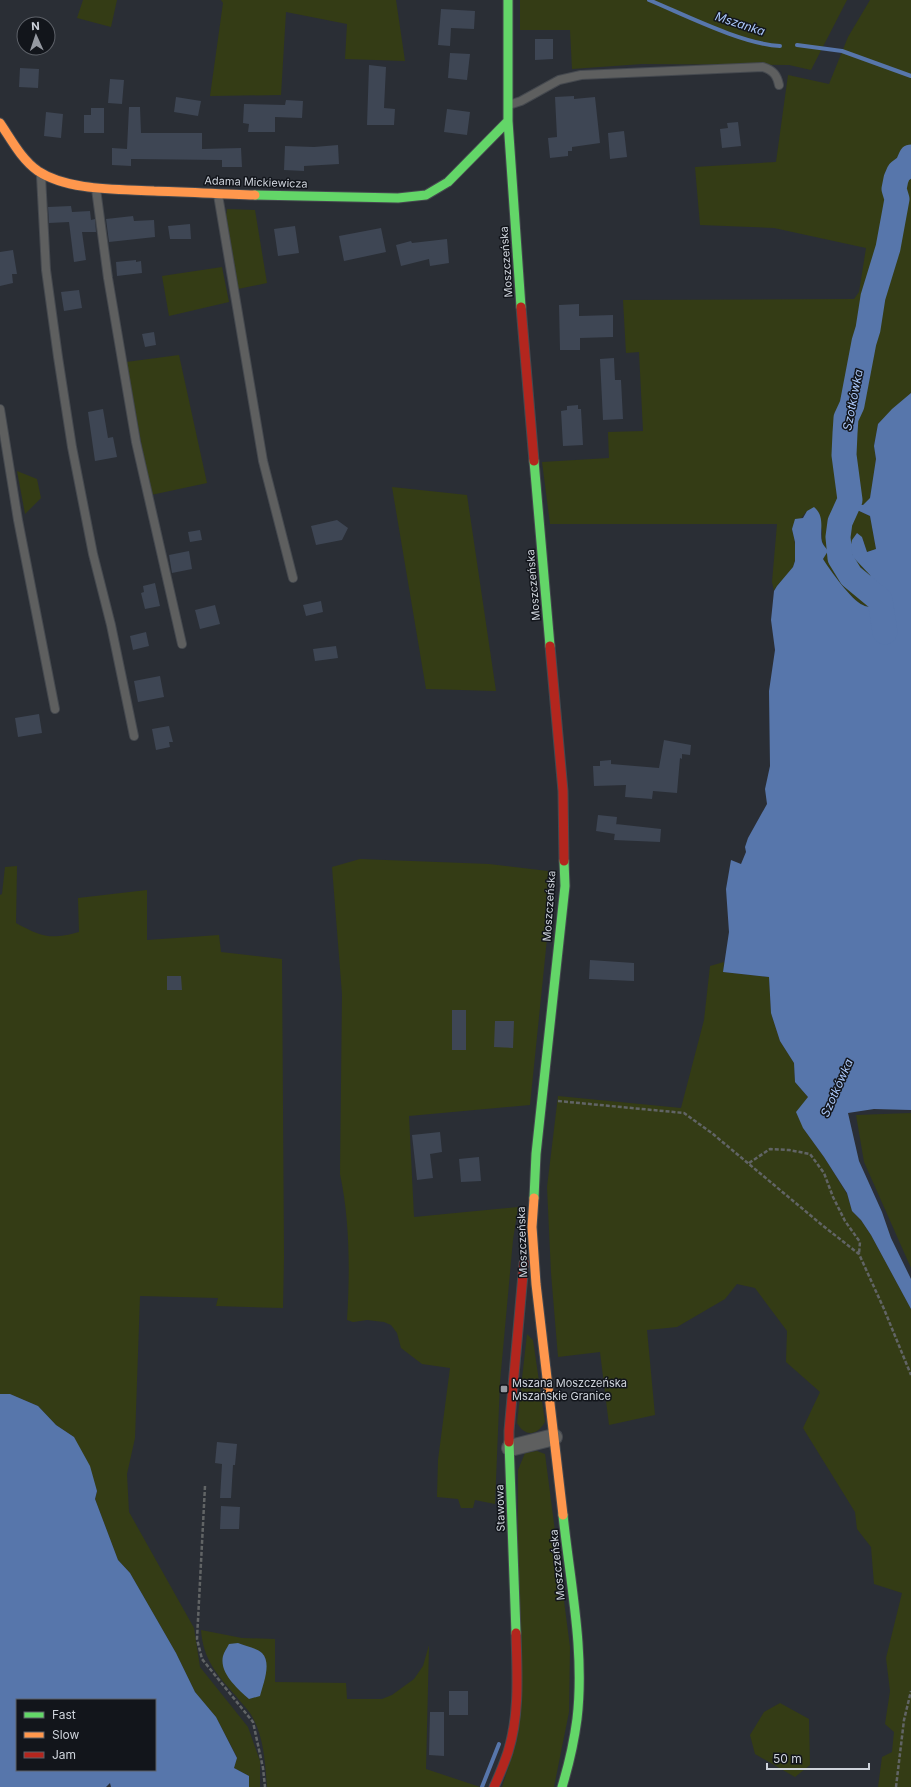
<svg xmlns="http://www.w3.org/2000/svg" width="911" height="1787" font-family="Inter,sans-serif">
<style>
.green{fill:#343c15;fill-rule:evenodd}
.water{fill:#5776ab;fill-rule:evenodd}
.lines{fill:none;stroke-linecap:round;stroke-linejoin:round}
.stream{stroke:#5776ab;stroke-width:4}
.river{stroke:#5776ab;stroke-width:25}
.building{fill:#3e4654}
.lane-casing{stroke:#45494f;stroke-width:10}
.street-casing{stroke:#45494f;stroke-width:18}
.fast-casing{stroke:#45494f;stroke-width:11}
.slow-casing{stroke:#45494f;stroke-width:11}
.jam-casing{stroke:#45494f;stroke-width:11}
.path{stroke:#616465;stroke-width:2.5;stroke-dasharray:4 2;stroke-linecap:butt}
.lane{stroke:#5e5f5f;stroke-width:8}
.street{stroke:#5e5f5f;stroke-width:16}
.fast{stroke:#63d668;stroke-width:9}
.slow{stroke:#ff974d;stroke-width:9}
.jam{stroke:#b3261e;stroke-width:9}
.poi-dot{fill:#9599a1;stroke:#12151b;stroke-width:1.5}
.labels{text-anchor:middle;stroke-width:3;stroke-linejoin:round;paint-order:stroke}
.street-label{font-size:11px;fill:#ced3db;stroke:#12151b}
.poi-label{font-size:11px;fill:#ced3db;stroke:#12151b;text-anchor:start}
.water-label{font-size:12px;font-style:italic;fill:#aac7f9;stroke:#12151b}
</style>
<rect width="100%" height="100%" fill="#2a2e35"/>
<path class="green" d="M 83,0 L 117,0 L 111,27 L 77,18 Z
M 221,0 L 396,0 L 405,61 L 345,59 L 347,24 L 286,12 L 281,95 L 210,96 L 223,3 Z
M 520,0 L 847,0 L 811,70 L 789,65 L 642,64 L 572,69 L 570,30 L 520,30 Z
M 870,0 L 911,0 L 911,393 L 878,424 L 874,446 L 876,459 L 870,499 L 863,505 L 857,504 L 857,510 L 870,516 L 876,549 L 867,552 L 862,537 L 862,567 L 870,574 L 880,600 L 875,608 C 872,607 866,607 863,605 C 852,601 830,570 823,559 L 827,551 L 822,541 L 822,530 L 807,511 L 792,529 C 795,541 798,555 793,567 C 789,576 778,582 774,591 L 772,582 L 777,524 L 550,524 L 542,462 L 609,458 L 608,432 L 643,431 L 639,352 L 626,353 L 623,300 L 854,299 L 859,292 L 866,248 L 774,228 L 700,225 L 695,167 L 776,162 L 788,75 L 829,84 L 848,37 Z
M 227,209 L 255,210 L 267,283 L 238,289 L 226,216 Z
M 222,267 L 229,302 L 169,316 L 162,276 Z
M 179,355 L 207,483 L 151,495 L 126,362 Z
M 17,471 L 37,479 L 41,498 L 25,514 Z
M 392,487 L 467,495 L 496,691 L 426,689 Z
M 360,859 L 489,864 L 548,871 L 552,890 L 530,1105 L 409,1116 L 414,1217 L 518,1207 L 513,1240 L 500,1382 L 495,1504 L 475,1500 L 473,1508 L 461,1508 L 458,1499 L 437,1497 L 438,1460 L 450,1368 L 422,1364 L 401,1348 L 397,1333 L 391,1325 L 384,1322 L 367,1320 L 353,1322 L 347,1320 C 350,1272 350,1221 340,1174 L 342,994 L 332,867 Z
M 17,866 L 16,923 C 42,937 50,940 79,932 L 78,898 L 147,890 L 147,940 L 219,935 L 221,952 L 282,959 L 284,1256 L 283,1308 L 216,1306 L 218,1298 L 140,1296 L 135,1438 L 127,1474 L 129,1512 L 194,1628 L 200,1667 L 248,1727 L 260,1761 L 260,1787 L 249,1787 L 249,1776 L 234,1768 L 237,1757 L 216,1717 L 195,1692 L 176,1653 L 130,1573 L 118,1560 L 95,1499 L 97,1491 L 74,1437 L 56,1425 L 38,1406 L 10,1394 L 0,1394 L 0,895 L 2,894 L 5,867 Z
M 724,962 L 723,972 L 769,977 L 771,1013 L 780,1041 L 794,1063 L 795,1082 L 808,1097 L 803,1128 L 824,1157 L 847,1194 L 852,1211 L 861,1220 L 871,1235 L 911,1309 L 911,1787 L 878,1787 L 882,1757 L 892,1752 L 894,1732 L 885,1724 L 890,1691 L 886,1658 L 902,1593 L 874,1584 L 871,1547 L 857,1529 L 855,1512 L 803,1428 L 820,1392 L 786,1362 L 787,1331 L 755,1288 L 737,1284 L 725,1299 L 677,1327 L 647,1330 L 655,1415 L 609,1425 L 600,1352 L 558,1357 L 551,1273 L 547,1187 L 558,1096 L 681,1108 L 704,1020 L 710,966 Z
M 911,1113 L 911,1268 L 864,1162 L 856,1115 Z
M 527,1334 L 533,1340 L 545,1422 C 537,1436 525,1437 517,1423 Z
M 537,1451 L 545,1454 L 570,1647 L 569,1712 L 554,1787 L 502,1787 L 517,1740 L 518,1470 L 525,1453 Z
M 201,1630 L 242,1638 L 275,1639 L 275,1682 L 346,1683 L 347,1699 L 382,1699 L 392,1695 L 414,1679 L 423,1666 L 429,1645 L 426,1769 L 480,1787 L 267,1787 C 265,1762 264,1735 250,1713 C 246,1707 240,1702 236,1696 C 217,1675 203,1659 201,1630 ZM 238,1643 L 261,1652 L 266,1659 Z
M 780,1703 L 809,1719 L 810,1765 L 795,1777 L 755,1754 L 750,1735 L 764,1712 Z"/>
<path class="water" d="M 911,393 L 911,1110 L 874,1109 L 848,1113 L 859,1161 L 882,1212 L 891,1238 L 911,1279 L 911,1309 L 871,1235 L 861,1220 L 852,1211 L 847,1193 L 824,1157 L 803,1128 L 796,1112 L 808,1097 L 795,1082 L 794,1063 L 780,1041 L 771,1013 L 769,977 L 723,972 L 729,932 L 726,889 L 731,860 L 741,864 L 746,852 L 745,847 L 748,838 L 767,804 L 765,789 L 770,766 L 769,691 L 775,650 L 771,620 L 774,591 L 777,586 L 793,567 L 795,561 L 795,542 L 792,529 L 795,519 L 803,518 L 807,511 L 814,507 C 826,517 819,531 822,542 C 823,545 826,548 828,551 L 823,559 C 830,570 852,601 863,605 C 866,607 872,607 875,608 L 879,599 L 870,575 L 853,557 L 850,549 L 852,540 L 857,533 L 862,537 L 867,552 L 876,549 L 870,516 L 857,510 L 857,504 L 863,505 L 870,498 L 876,459 L 874,446 L 878,424 L 892,409 Z
M 0,1394 L 10,1394 L 38,1406 L 56,1425 L 74,1437 L 90,1466 L 97,1491 L 95,1499 L 118,1560 L 130,1573 L 176,1653 L 195,1692 L 216,1717 L 237,1758 L 234,1768 L 249,1776 L 249,1787 L 111,1787 L 110,1783 L 106,1787 L 0,1787 ZM 17,1700 L 155,1700 L 155,1770 L 17,1770 Z
M 238,1643 C 245,1646 257,1648 262,1653 C 272,1663 263,1684 260,1696 L 249,1699 C 238,1689 219,1673 223,1656 C 224,1652 227,1648 229,1644 Z"/>
<g class="lines">
<path class="stream" d="M 649,0 C 685,15 742,44 780,46
M 797,45 L 842,51 L 911,76
M 482,1787 L 499,1744"/>
<path class="river" d="M 885,632 L 880,600 L 851,576 L 840,558 L 838,537 L 840,522 L 850,500 L 844,455 L 845,433 L 846,418 L 852,405 L 864,342 L 868,329 L 873,297 L 888,248 L 897,199 L 894,189 L 896,179 L 899,172 L 907,166 L 911,157"/>
</g>
<path class="building" d="M 441,9 L 475,11 L 474,29 L 451,28 L 450,46 L 438,45 Z
M 535,39 L 553,39 L 553,59 L 535,60 Z
M 450,53 L 470,54 L 467,80 L 448,78 Z
M 369,65 L 386,67 L 384,108 L 395,109 L 394,125 L 367,125 Z
M 20,68 L 39,69 L 38,88 L 19,87 Z
M 110,79 L 124,80 L 122,104 L 108,103 Z
M 574,96 L 574,99 L 595,97 L 600,143 L 572,147 L 572,151 L 568,151 L 568,156 L 550,158 L 548,138 L 557,137 L 555,97 Z
M 176,97 L 201,101 L 198,116 L 174,112 Z
M 286,100 L 303,101 L 302,118 L 275,117 L 275,132 L 248,132 L 249,124 L 243,123 L 244,104 L 285,105 Z
M 129,107 L 140,107 L 141,133 L 202,133 L 202,149 L 241,148 L 242,167 L 222,167 L 222,160 L 131,159 L 131,166 L 112,165 L 112,148 L 127,149 Z
M 91,108 L 104,108 L 104,133 L 84,133 L 84,115 L 91,115 Z
M 447,109 L 470,112 L 467,135 L 444,132 Z
M 46,112 L 63,114 L 61,138 L 44,136 Z
M 738,122 L 741,146 L 722,148 L 720,129 L 728,128 L 727,123 Z
M 624,131 L 627,157 L 610,159 L 608,133 Z
M 338,145 L 339,164 L 304,166 L 304,171 L 284,170 L 285,146 L 314,147 Z
M 71,206 L 72,212 L 90,211 L 91,220 L 95,219 L 96,232 L 82,232 L 86,260 L 74,262 L 69,222 L 49,223 L 48,207 Z
M 133,216 L 134,221 L 154,220 L 155,237 L 109,242 L 106,219 Z
M 190,224 L 191,239 L 170,239 L 168,226 Z
M 295,226 L 299,253 L 278,256 L 274,229 Z
M 381,228 L 386,252 L 344,261 L 339,236 Z
M 447,239 L 449,263 L 430,266 L 429,259 L 401,266 L 396,245 L 411,241 L 412,243 Z
M 13,250 L 17,274 L 12,274 L 13,283 L 0,286 L 0,252 Z
M 136,260 L 136,262 L 141,261 L 142,273 L 117,276 L 116,262 Z
M 79,290 L 82,308 L 64,311 L 61,292 Z
M 579,304 L 579,316 L 613,315 L 613,337 L 580,338 L 580,350 L 560,350 L 559,305 Z
M 154,332 L 156,345 L 145,347 L 142,334 Z
M 614,358 L 615,380 L 621,380 L 623,419 L 603,420 L 600,359 Z
M 578,405 L 578,409 L 581,409 L 583,445 L 563,446 L 561,411 L 567,410 L 567,406 Z
M 103,409 L 108,438 L 113,437 L 117,457 L 95,461 L 88,412 Z
M 337,520 L 348,528 L 342,540 L 316,545 L 311,526 Z
M 200,530 L 202,540 L 190,542 L 188,532 Z
M 189,551 L 192,569 L 172,573 L 169,555 Z
M 155,583 L 160,606 L 145,609 L 141,593 L 144,592 L 143,586 Z
M 321,601 L 323,612 L 306,616 L 303,605 Z
M 215,605 L 220,624 L 200,629 L 195,610 Z
M 146,632 L 149,646 L 133,650 L 130,636 Z
M 336,646 L 338,658 L 315,661 L 313,649 Z
M 160,676 L 164,697 L 138,702 L 134,681 Z
M 39,714 L 42,733 L 18,737 L 15,718 Z
M 169,726 L 173,742 L 169,742 L 170,747 L 156,750 L 152,729 Z
M 664,740 L 691,745 L 690,755 L 682,754 L 682,759 L 680,758 L 677,793 L 653,791 L 652,799 L 625,797 L 626,785 L 594,786 L 593,766 L 600,766 L 600,761 L 611,760 L 611,764 L 659,768 Z
M 598,815 L 617,817 L 615,834 L 596,831 Z
M 616,824 L 661,829 L 660,842 L 614,840 Z
M 590,960 L 634,963 L 634,981 L 589,979 Z
M 167,976 L 181,976 L 182,990 L 167,990 Z
M 452,1010 L 466,1010 L 466,1050 L 452,1050 Z
M 495,1021 L 514,1021 L 513,1048 L 494,1047 Z
M 440,1132 L 442,1152 L 430,1154 L 433,1178 L 417,1180 L 412,1135 Z
M 479,1157 L 481,1181 L 461,1182 L 459,1159 Z
M 217,1442 L 237,1444 L 235,1465 L 233,1465 L 231,1498 L 220,1498 L 222,1464 L 215,1463 Z
M 221,1506 L 240,1507 L 239,1529 L 220,1529 Z
M 449,1691 L 468,1691 L 468,1715 L 449,1715 Z
M 430,1712 L 444,1712 L 444,1756 L 429,1755 Z"/>
<g class="lines">
<g class="lane-casing">
<path id="lane" d="M 509,105 L 521,101 L 559,80 L 581,75 L 763,67 C 773,70 777,75 779,85
M 41,176 L 46,270 L 58,357 L 72,447 L 93,554 L 111,625 L 134,736
M 96,189 L 108,278 L 136,442 L 182,644
M 218,195 L 263,461 L 293,578
M 0,409 L 18,520 L 55,709"/>
</g>
<g class="street-casing">
<path id="street" d="M 510,1448 L 554,1437"/>
</g>
<g class="fast-casing">
<path id="fast" d="M 508,0 L 508,121 L 521,307
M 255,195 L 398,198 L 426,195 L 448,182 L 508,121
M 534,461 L 550,646
M 534,1198 L 536,1154 L 565,886 L 564,861
M 509,1442 L 516,1633
M 562,1787 C 569,1764 574,1742 577,1719 C 585,1651 570,1582 563,1515"/>
</g>
<g class="slow-casing">
<path id="slow" d="M 0,123 C 11,139 21,159 38,171 C 68,191 119,189 154,191 C 187,192 221,194 255,195
M 534,1198 L 532,1227 L 536,1284 L 563,1515"/>
</g>
<g class="jam-casing">
<path id="jam" d="M 521,307 L 534,461
M 550,646 L 563,791 L 564,861
M 509,1442 L 509,1431 L 524,1263
M 494,1787 C 499,1776 504,1764 508,1752 C 520,1714 517,1672 516,1633"/>
</g>
<path class="path" d="M 558,1101 L 684,1113 L 713,1134 L 822,1225 L 859,1254 L 884,1309 L 911,1375
M 749,1163 L 770,1149 L 789,1150 L 810,1154 L 824,1173 L 833,1197 L 845,1221 L 860,1242 L 859,1254
M 205,1486 L 197,1639 L 202,1659 L 253,1722 L 263,1768 L 265,1787
M 896,1787 L 904,1720 L 911,1691"/>
<use href="#lane" class="lane"/>
<use href="#street" class="street"/>
<use href="#fast" class="fast"/>
<use href="#slow" class="slow"/>
<use href="#jam" class="jam"/>
</g>
<rect class="poi-dot" x="500" y="1385" width="8" height="8" rx="2"/>
<g class="labels">
<g class="street-label">
<text transform="translate(256 182) rotate(2)" y="4">Adama Mickiewicza</text>
<text transform="translate(506 262) rotate(-94)" y="4">Moszczeńska</text>
<text transform="translate(533 585) rotate(-95)" y="4">Moszczeńska</text>
<text transform="translate(549 906) rotate(-86)" y="4">Moszczeńska</text>
<text transform="translate(522 1242) rotate(-92)" y="4">Moszczeńska</text>
<text transform="translate(500 1508) rotate(-92)" y="4">Stawowa</text>
<text transform="translate(557 1565) rotate(-96)" y="4">Moszczeńska</text>
</g>
<g class="poi-label">
<text x="512" y="1387">Mszana Moszczeńska<tspan x="512" dy="13">Mszańskie Granice</tspan></text>
</g>
<g class="water-label">
<text transform="translate(740 24) rotate(18)" y="4">Mszanka</text>
<text transform="translate(853 400) rotate(-79)" y="4">Szotkówka</text>
<text transform="translate(837 1088) rotate(-66)" y="4">Szotkówka</text>
</g>
</g>
<rect x="16" y="1699" width="140" height="72" fill="#12151b" stroke="#5d6168"/>
<rect x="24" y="1712" width="20" height="6" fill="#63d668" stroke="#5d6168"/>
<text x="52" y="1719" font-size="12" fill="#ced3db">Fast</text>
<rect x="24" y="1732" width="20" height="6" fill="#ff974d" stroke="#5d6168"/>
<text x="52" y="1739" font-size="12" fill="#ced3db">Slow</text>
<rect x="24" y="1752" width="20" height="6" fill="#b3261e" stroke="#5d6168"/>
<text x="52" y="1759" font-size="12" fill="#ced3db">Jam</text>
<g transform="translate(36 36) rotate(357)"><circle r="19" fill="#12151b" stroke="#5d6168"/>
<path d="M0-3L7 15L0 10L-7 15Z" fill="#9599a1"/>
<text y="-6" font-size="11" font-weight="bold" text-anchor="middle" fill="#ced3db">N</text>
</g>
<path d="M767 1763v6h102v-6" fill="none" stroke="#ced3db" stroke-width="2"/>
<text x="773" y="1763" font-size="12" fill="#ced3db" stroke="#12151b" stroke-width="3" paint-order="stroke">50 m</text>
</svg>
